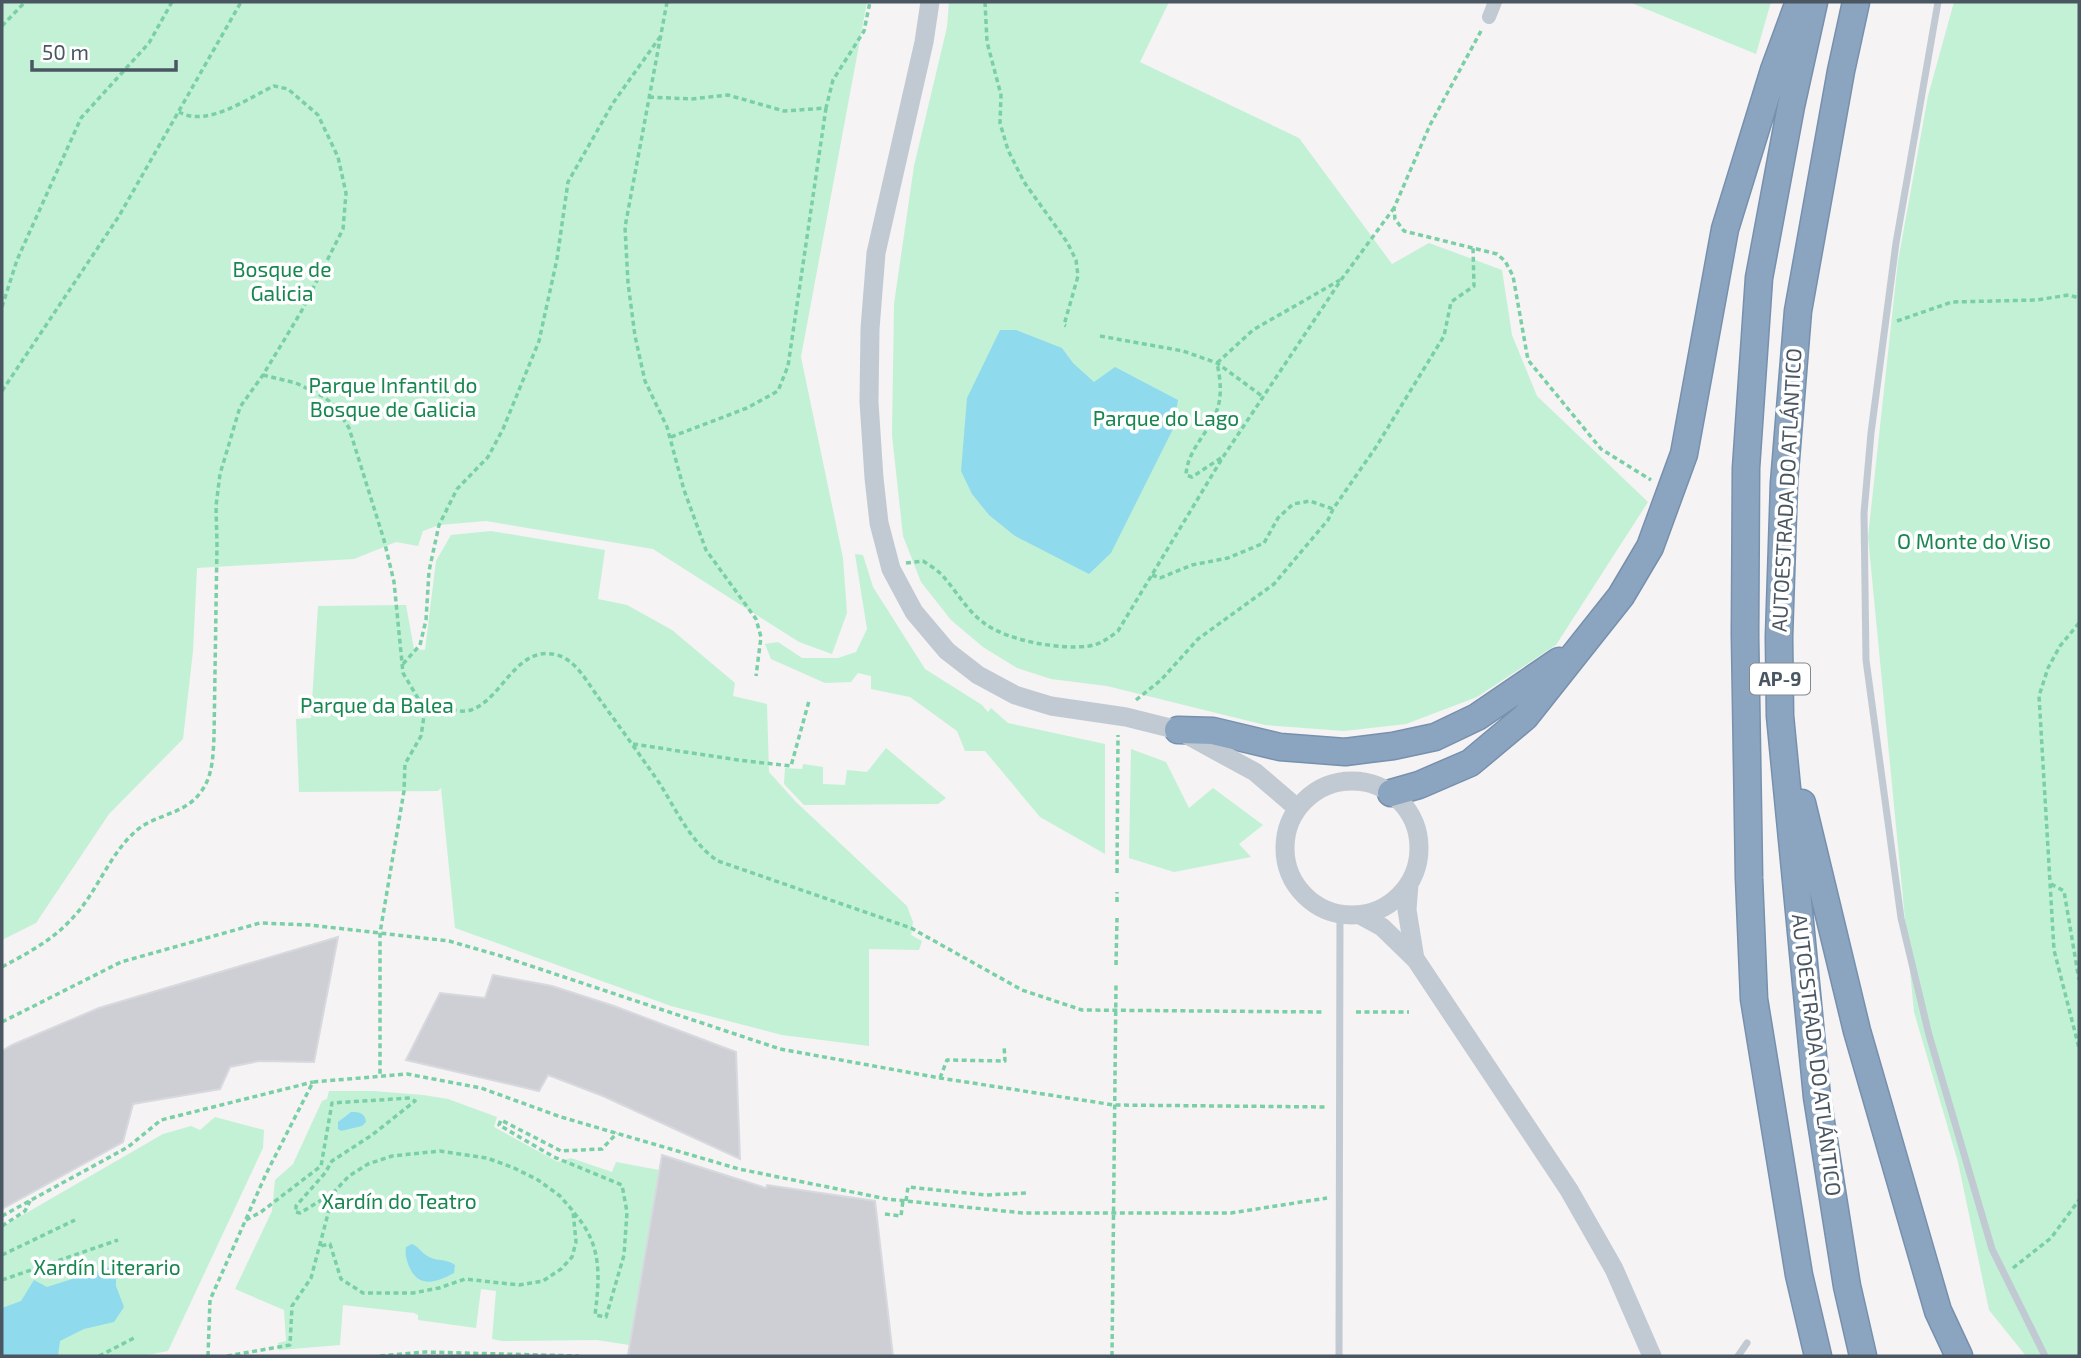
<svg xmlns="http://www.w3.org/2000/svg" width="2081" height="1358" font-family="'Exo 2',sans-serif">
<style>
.green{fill:#c3f1d5}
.water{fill:#90daee}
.building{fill:#cdcfd5;stroke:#d7d9de;stroke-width:2}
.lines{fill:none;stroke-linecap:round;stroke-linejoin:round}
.motorway-casing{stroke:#7690ad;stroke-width:29}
.path{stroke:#7ad0a6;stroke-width:3.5;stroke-dasharray:5 3.5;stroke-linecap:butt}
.service{stroke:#c1cad2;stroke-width:7}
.minor{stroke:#c1cad2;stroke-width:14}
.tertiary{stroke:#c1cad2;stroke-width:19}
.motorway{stroke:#8ba5c1;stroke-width:26}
.labels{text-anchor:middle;stroke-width:7;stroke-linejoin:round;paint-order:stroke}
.shield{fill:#fff;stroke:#808990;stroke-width:2}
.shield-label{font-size:19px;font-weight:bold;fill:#4a5661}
.park-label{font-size:21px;fill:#17864f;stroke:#fff}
.street-label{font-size:21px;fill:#4a5661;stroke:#fff}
</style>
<rect width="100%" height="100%" fill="#f5f3f3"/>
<path class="green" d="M 2,2 L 867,2 L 801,357 L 843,558 L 847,613 L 832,654 L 799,642 L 653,549 L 486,521 L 439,525 L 423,531 L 418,546 L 396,542 L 354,559 L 197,568 L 193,651 L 183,739 L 109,814 L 36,923 L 2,940 Z
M 949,2 L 1169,2 L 1140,62 L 1299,138 L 1392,264 L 1429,243 L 1502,270 L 1512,335 L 1537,396 L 1648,502 L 1556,645 L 1477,697 L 1406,724 L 1344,731 L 1265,725 L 1107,686 L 1051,679 L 1017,668 L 983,647 L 951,620 L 921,582 L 903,536 L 892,435 L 894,304 L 914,166 L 947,27 Z
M 1629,2 L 1771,2 L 1756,54 Z
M 1954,2 L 2079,2 L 2079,1356 L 2026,1356 L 1989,1310 L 1958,1162 L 1914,1012 L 1868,537 L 1898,261 L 1928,96 Z
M 491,531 L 605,550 L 598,599 L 627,605 L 672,630 L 735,683 L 733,696 L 767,704 L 769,772 L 796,802 L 907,906 L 913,922 L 911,935 L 922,941 L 919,950 L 869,949 L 869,1046 L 782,1035 L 671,1006 L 455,928 L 441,788 L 438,791 L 299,792 L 296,719 L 311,718 L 318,606 L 406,605 L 414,649 L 425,650 L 436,561 L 451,535 Z
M 855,554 L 863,555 L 873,587 L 925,669 L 982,705 L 988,712 L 991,708 L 1008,723 L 1105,744 L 1105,854 L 1040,817 L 985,751 L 965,751 L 957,731 L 910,697 L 871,689 L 871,676 L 858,673 L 851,682 L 825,683 L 771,659 L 765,644 L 778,642 L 802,658 L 838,658 L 856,652 L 867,629 Z
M 886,748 L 946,798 L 938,804 L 804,805 L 784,784 L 785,768 L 802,769 L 803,764 L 823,767 L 823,784 L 845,785 L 847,770 L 867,772 Z
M 1131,749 L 1166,762 L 1189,808 L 1213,788 L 1263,825 L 1239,844 L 1251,857 L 1174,872 L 1129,858 Z
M 329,1091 L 373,1091 L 423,1095 L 448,1099 L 497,1117 L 494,1127 L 558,1162 L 571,1158 L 612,1172 L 616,1162 L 659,1170 L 629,1345 L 597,1340 L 502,1341 L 492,1339 L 496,1291 L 481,1289 L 476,1328 L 418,1320 L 418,1315 L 414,1313 L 343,1305 L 340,1345 L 279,1350 L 278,1343 L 286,1341 L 284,1310 L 235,1289 L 272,1211 L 275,1180 L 293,1164 L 322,1101 L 327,1099 Z
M 215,1117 L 264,1130 L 263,1148 L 168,1351 L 142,1356 L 2,1356 L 2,1227 L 163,1134 L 191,1126 L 200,1130 Z"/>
<path class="water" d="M 1000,330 L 1016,330 L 1062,348 L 1073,363 L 1094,382 L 1115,367 L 1178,400 L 1173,429 L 1111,553 L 1089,574 L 1015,536 L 989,515 L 972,494 L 961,471 L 967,398 Z
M 351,1112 C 360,1112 365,1113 366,1122 L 362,1126 L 341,1131 L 338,1129 L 338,1122 Z
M 412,1244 C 419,1247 420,1251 426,1255 C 435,1262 446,1258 455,1265 L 454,1273 C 434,1284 417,1288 408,1264 C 406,1257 405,1254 406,1247 Z
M 116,1265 L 116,1286 L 124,1307 L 114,1322 L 84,1329 L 60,1341 L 58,1356 L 2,1356 L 2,1308 L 21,1301 L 34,1280 L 47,1287 Z"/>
<path class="building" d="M 338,937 L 314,1062 L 259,1061 L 230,1067 L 220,1089 L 133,1104 L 123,1142 L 2,1209 L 2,1051 L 12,1045 L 99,1008 Z
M 493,975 L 552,986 L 614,1006 L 736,1052 L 740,1159 L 603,1096 L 548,1075 L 539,1091 L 406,1060 L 440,993 L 485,998 Z
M 662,1155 L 766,1188 L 767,1185 L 875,1201 L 893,1356 L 628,1355 Z"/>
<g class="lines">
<g class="motorway-casing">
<path id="motorway" d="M 1814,2 L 1791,106 L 1759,278 L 1746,468 L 1745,635 L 1749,878 L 1754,999 L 1799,1275 L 1818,1356
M 1856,2 L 1841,71 L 1798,311 L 1784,483 L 1779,637 L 1780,716 L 1817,1097 L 1847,1286 L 1863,1356
M 1178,730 L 1213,731 L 1280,747 L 1345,752 L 1393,746 L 1435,737 L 1477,717 L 1559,661
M 1391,793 L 1419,785 L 1470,763 L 1525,717 L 1621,596 L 1650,547 L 1684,454 L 1725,229 L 1774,70 L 1799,2
M 1802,803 L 1857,1031 L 1938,1311 L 1959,1356"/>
</g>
<path class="path" d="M 667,2 L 625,227 L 628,283 L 635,336 L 645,381 L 667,427 L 684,490 L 706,550 L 756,619 L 761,637 L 756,676
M 985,2 L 987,42 L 1001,95 L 1000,123 L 1008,150 L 1024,182 L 1067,242 L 1076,260 L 1078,276 L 1064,325 L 1066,326
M 2,26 L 25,2
M 1481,31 L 1430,125 L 1394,208 L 1395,219 L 1404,231 L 1497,254 L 1505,261 L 1513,276 L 1528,360 L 1601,449 L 1651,480
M 649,97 L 691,99 L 728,95 L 784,111 L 826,108 L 833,80 L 864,31 L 870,2
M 2,307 L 17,260 L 81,118 L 149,43 L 172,2
M 1897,321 L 1952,302 L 2036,300 L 2069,295 L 2079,298
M 1100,336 L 1183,351 L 1217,363 L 1262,396
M 263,375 L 296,383 L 324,397 L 336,407 L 349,428 L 384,540 L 394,582 L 403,673 L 419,700 L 424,716 L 421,736 L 405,764 L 404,791 L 380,933 L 380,1074
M 2,391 L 119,216 L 241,2
M 671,437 L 747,408 L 778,391 L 788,366 L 826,108
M 1221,458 L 1192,477 L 1186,475 C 1187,453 1204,437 1213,419 C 1223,401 1221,382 1217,363 L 1253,330 L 1340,280
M 906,563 L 923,561 C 929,565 936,569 941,574 C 956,590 966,610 984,623 C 1008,641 1060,650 1089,646 C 1101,644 1109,638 1118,631 L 1223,457 L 1341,280 L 1394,208
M 1152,575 L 1160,578 L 1192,565 L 1228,558 L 1264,543 L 1278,518 L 1293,504 L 1310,501 L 1333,509
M 2079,623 L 2060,646 L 2048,668 L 2039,696 L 2054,950 L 2079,1048
M 403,664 L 420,645 L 426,620 L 429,571 L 439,525 L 457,489 L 488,457 L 503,429 L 539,341 L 557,259 L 568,182 L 613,103 L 660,37
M 419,700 C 434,702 455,715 471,710 C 503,699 516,644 557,655 C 576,660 587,682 598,697 C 619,726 640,755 660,784 C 676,810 692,844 718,861 L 911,928 L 1022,990 L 1082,1010 L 1324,1012
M 1136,700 L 1161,680 L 1198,639 L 1274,584 L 1328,520 L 1333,509 L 1376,447 L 1444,336 L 1451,302 L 1474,286 L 1473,248
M 633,744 L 738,760 L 791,766 L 809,701
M 1117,873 L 1118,735
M 2051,884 L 2064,891 L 2079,980
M 1117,902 L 1117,892
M 1116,965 L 1117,918
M 2,967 C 39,947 65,933 89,897 C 103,876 116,848 136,831 C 155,814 184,815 200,793 C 213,777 213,756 214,737 L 217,543 L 216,506 L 220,474 L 240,407 L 263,375 L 301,312 L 343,229 L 346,193 L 338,157 L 318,115 L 288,89 L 274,86 C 248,98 207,128 179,112
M 1356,1012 L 1409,1012
M 2,1022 L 121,962 L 260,923 L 310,925 L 449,941 L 501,956 L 780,1049 L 940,1078 L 1114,1105 L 1327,1107
M 940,1078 L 947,1060 L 1005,1061 L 1004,1045
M 906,1201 L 908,1187 L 986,1195 L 1028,1193
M 296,1212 L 300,1213 L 333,1193 L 349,1176 L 368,1164 L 392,1156 L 440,1151 L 487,1158 L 514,1168 L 538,1180 L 560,1196 L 573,1211 L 576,1242 L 572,1257 L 561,1269 L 543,1281 L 519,1285 L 465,1279 L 439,1288 L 413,1293 L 363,1293 L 341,1279 L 330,1244 L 320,1246
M 574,1213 C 602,1244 600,1275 595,1315 L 606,1317 L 624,1255 L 627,1212 L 622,1185 L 554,1157 L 499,1125 L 501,1120 L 561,1151 L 602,1149 L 617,1133
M 885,1214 L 901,1216 L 903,1200
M 2,1216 L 128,1147 L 161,1120 L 313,1082
M 246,1220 L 261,1212 L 321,1166 L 332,1103 L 410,1098 L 415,1101 L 372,1135 L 332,1161 L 325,1173 L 296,1206 L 296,1212
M 2,1226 L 25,1211 L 30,1201
M 2,1255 L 75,1220
M 2013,1268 L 2051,1238 L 2079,1200
M 2,1280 L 118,1240
M 99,1356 L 134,1338
M 208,1356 L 210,1300 L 266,1174 L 313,1082 L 407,1074 L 481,1088 L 561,1117 L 739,1169 L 887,1199 L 1023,1213 L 1231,1213 L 1327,1198
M 227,1356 L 290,1345 L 292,1306 L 311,1278 L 333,1195
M 380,1356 L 425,1352 L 579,1356
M 1112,1356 L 1116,985"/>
<path class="service" d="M 1938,2 L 1896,243 L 1871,433 L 1864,513 L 1866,660 L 1901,918 L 1929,1035 L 1992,1249 L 2045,1356
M 1339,1356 L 1340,914
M 1738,1356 L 1747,1343"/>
<path class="minor" d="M 1489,17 L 1495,2"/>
<path class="tertiary" d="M 930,2 L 924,42 L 876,253 L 870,329 L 869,402 L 874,478 L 879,523 L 891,569 L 914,612 L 947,651 L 978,675 L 1015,695 L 1051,706 L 1126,717 L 1178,730 L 1255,772 L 1297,808
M1285 848a67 67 0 1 1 134 0a67 67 0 1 1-134 0Z
M 1409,884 L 1407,910 L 1415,959
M 1360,915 L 1382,927 L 1416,960 L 1569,1190 L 1614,1269 L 1652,1356"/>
<use href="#motorway" class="motorway"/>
</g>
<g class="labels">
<rect class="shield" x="1750" y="663.5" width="60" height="31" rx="5"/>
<g class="shield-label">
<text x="1780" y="686">AP-9</text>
</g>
<g class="park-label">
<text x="282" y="277">Bosque de<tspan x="282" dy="24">Galicia</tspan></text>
<text x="393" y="393">Parque Infantil do<tspan x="393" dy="24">Bosque de Galicia</tspan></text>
<text x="1166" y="426">Parque do Lago</text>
<text x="1974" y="549">O Monte do Viso</text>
<text x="377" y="713">Parque da Balea</text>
<text x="399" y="1209">Xardín do Teatro</text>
<text x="107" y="1275">Xardín Literario</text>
</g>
<g class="street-label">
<text transform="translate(1787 490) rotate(-87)" y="7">AUTOESTRADA DO ATLÁNTICO</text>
<text transform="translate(1816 1055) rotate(83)" y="7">AUTOESTRADA DO ATLÁNTICO</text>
</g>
</g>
<rect width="2081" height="1358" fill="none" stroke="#4a5661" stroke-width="7"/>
<path d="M32 60v10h144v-10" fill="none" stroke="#4a5661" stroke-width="3.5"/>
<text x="42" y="60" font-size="21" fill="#4a5661" stroke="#ffffff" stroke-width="5" paint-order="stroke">50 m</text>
</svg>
